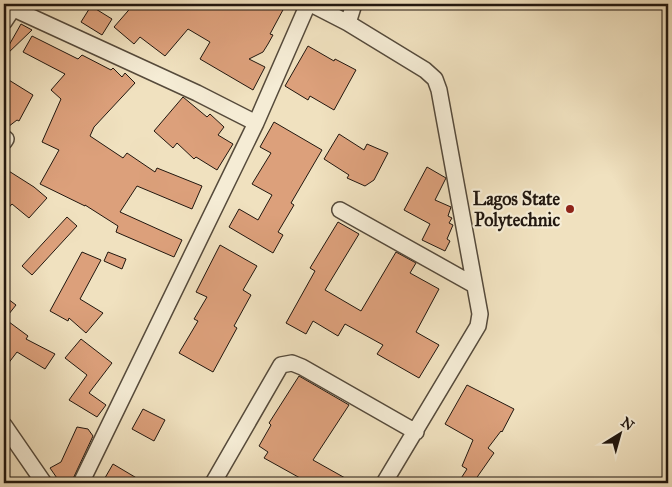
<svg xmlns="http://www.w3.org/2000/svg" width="672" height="487" font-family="'IM FELL Great Primer',serif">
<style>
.building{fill:#dca07b;stroke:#21170f}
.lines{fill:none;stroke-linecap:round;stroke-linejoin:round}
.minor-casing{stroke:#554a3b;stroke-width:18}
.minor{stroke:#f5ecd5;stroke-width:15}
.poi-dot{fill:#8f2418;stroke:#f5ecd5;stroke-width:2}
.labels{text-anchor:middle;stroke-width:4.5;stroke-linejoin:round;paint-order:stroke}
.poi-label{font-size:18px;font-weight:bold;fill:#21170f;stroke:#f5ecd5;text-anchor:end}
</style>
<rect width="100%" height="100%" fill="#f0e1bf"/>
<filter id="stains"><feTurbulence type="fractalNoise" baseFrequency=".004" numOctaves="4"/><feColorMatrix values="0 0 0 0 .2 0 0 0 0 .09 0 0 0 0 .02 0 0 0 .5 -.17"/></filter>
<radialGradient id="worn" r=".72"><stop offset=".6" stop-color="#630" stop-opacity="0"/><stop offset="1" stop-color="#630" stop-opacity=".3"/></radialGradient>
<path class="building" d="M 134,4 L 275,4 L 284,8 L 270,34 L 273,35 L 268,44 L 263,52 L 249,59 L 265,67 L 253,90 L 200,59 L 210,42 L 188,29 L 165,56 L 140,37 L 134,44 L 114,27 Z
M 91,6 L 112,19 L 102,35 L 81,22 Z
M 21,24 L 32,30 L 6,55 L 4,54 Z
M 32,36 L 78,59 L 82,55 L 111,70 L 113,68 L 122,77 L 125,73 L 135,83 L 94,127 L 90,136 L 123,158 L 127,153 L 155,172 L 157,168 L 202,186 L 192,209 L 137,186 L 120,212 L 182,240 L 174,257 L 116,232 L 118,226 L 85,205 L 85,206 L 40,184 L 59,150 L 42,142 L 61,99 L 51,90 L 65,74 L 23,52 Z
M 308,46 L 334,61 L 335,59 L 356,70 L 334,110 L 310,96 L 308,100 L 285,86 Z
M 4,77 L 33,95 L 19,121 L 17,120 L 4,130 Z
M 183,97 L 207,117 L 210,114 L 224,127 L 218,135 L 233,144 L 217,170 L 196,157 L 194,159 L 177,143 L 173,148 L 154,131 Z
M 274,122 L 322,150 L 291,203 L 294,205 L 278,232 L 283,235 L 273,253 L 229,227 L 239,209 L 258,220 L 272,195 L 252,184 L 271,153 L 260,147 Z
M 339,134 L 364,150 L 367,144 L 388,153 L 374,180 L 365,186 L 347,178 L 349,175 L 324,159 Z
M 427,167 L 446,178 L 435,200 L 451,207 L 448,216 L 452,218 L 449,223 L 453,225 L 447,239 L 450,241 L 445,251 L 422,240 L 430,224 L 404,210 Z
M 4,168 L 34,187 L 47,198 L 29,218 L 12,204 L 4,213 Z
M 67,217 L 77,226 L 32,275 L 22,266 Z
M 338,222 L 359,234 L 325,290 L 361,311 L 396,252 L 416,263 L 410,273 L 439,289 L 416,332 L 439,345 L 419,378 L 377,354 L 383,345 L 345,324 L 338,336 L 313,321 L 306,334 L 286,323 L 315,271 L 310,268 Z
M 220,245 L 257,266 L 243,290 L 251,295 L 234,326 L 237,328 L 213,372 L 179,353 L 198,321 L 194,319 L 207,297 L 196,292 Z
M 82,252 L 101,260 L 80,299 L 103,313 L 86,333 L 69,318 L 68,321 L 50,311 Z
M 108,252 L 126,259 L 122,269 L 104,261 Z
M 4,296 L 16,305 L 5,319 L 28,336 L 26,339 L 55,354 L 45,369 L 17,352 L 4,369 Z
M 81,339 L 112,363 L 89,393 L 106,405 L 97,417 L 69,400 L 87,375 L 65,358 Z
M 299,376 L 349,405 L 313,460 L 354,483 L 309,483 L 264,458 L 268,452 L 259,446 L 271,425 L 269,423 Z
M 467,385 L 514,409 L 502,432 L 501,431 L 488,448 L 494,453 L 473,483 L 458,483 L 467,469 L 462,466 L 473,440 L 445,424 Z
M 143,409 L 165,420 L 154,441 L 132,429 Z
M 77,427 L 88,429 L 93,436 L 71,483 L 65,483 L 59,481 L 50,468 L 61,462 Z
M 113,464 L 145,483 L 102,483 Z"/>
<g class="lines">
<g class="minor-casing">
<path id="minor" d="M 311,4 L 348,23 L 425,70 L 435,79 L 439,90 L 480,314 L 478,326 L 384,483
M 14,9 L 197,93 L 256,123
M 4,22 L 16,4
M 348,23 L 354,4
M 4,142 L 6,139
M 340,210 L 474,285
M 4,425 L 44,483
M 81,483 L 256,123 L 308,4
M 213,483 L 281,365 L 292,363 L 302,367 L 416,432"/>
</g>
<use href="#minor" class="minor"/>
</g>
<circle class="poi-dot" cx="570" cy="209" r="5"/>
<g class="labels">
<g class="poi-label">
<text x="560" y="205">Lagos State<tspan x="560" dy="21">Polytechnic</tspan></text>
</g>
</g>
<rect width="672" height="487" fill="none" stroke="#f0e1bf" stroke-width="20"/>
<rect x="5" y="5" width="662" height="477" fill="none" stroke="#21170f" stroke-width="2.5"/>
<rect x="10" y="10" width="652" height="467" fill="none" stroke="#21170f"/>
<g transform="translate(620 434) rotate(37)" stroke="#f5ecd5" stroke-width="4" paint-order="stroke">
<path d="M0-4L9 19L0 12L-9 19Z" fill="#21170f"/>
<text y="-8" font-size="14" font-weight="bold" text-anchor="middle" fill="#21170f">N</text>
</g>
<rect width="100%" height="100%" filter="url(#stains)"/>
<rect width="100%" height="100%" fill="url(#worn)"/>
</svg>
